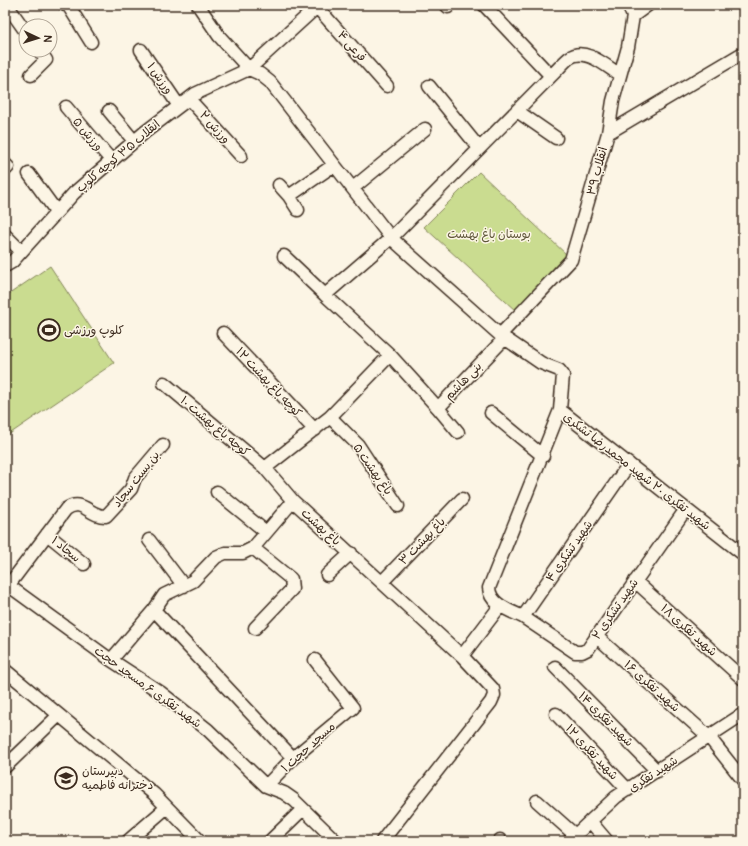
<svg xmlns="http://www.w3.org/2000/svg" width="748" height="846" font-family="Pangolin,'Playpen Sans Arabic',sans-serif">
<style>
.green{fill:#cadc90;stroke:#828357}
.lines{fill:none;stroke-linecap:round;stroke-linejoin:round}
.minor-casing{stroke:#3b2a1e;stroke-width:15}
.minor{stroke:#fcf5e5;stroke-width:12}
.labels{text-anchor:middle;stroke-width:3;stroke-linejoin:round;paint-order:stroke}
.street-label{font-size:12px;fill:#3b2a1e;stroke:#fcf5e5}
.park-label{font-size:12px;fill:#5f563a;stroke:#fcf5e5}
.poi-label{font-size:12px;fill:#3b2a1e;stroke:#fcf5e5;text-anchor:start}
</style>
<rect width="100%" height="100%" fill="#fcf5e5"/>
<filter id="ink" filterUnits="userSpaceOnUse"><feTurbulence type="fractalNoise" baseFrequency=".025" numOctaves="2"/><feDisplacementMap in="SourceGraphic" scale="8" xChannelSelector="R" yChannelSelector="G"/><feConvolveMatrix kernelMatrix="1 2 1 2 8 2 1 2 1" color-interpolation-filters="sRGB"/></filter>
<g filter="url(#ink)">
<path class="green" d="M 479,172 L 568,256 L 516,311 L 424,227 Z
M 50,266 L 114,363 L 5,437 L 5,297 Z"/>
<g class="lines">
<g class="minor-casing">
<path id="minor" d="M 7,5 L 26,32
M 65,5 L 68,5 L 91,42
M 198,5 L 219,36 L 249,69 L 260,74 L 270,82 L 391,238 L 500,335 L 541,363 L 559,370 L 563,375 L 560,410 L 743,554
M 446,5 L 448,7
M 484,5 L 551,76 L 391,238 L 325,295 L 390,355 L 438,408 L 505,338
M 317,7 L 387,86
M 633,16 L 648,5
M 141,50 L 179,106
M 31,75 L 46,60 L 39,50
M 551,76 C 557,70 563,63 569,58 C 585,46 607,67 620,75
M 429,86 L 479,148
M 189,99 L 241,156
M 66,107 L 111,160
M 109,111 L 134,141
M 517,111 L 556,138
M 608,133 L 743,53
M 5,164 L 8,167 L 5,170
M 29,174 L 56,211
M 279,185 L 289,196
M 353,188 L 425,129
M 298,210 L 289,196 L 334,165
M 5,235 L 21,251
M 284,256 L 325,295
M 5,266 L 12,262 L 74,193 L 145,132 L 195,94 L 249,69 L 319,5
M 223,333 L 315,430
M 500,335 L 571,260 L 608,133 L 613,101 L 628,47 L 633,16 L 628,5
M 164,383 L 265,468
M 438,408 L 458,432
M 560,410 L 489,588 C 490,605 511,611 523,617 L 629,464
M 491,413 L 543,456
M 330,417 L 358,445 L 398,506
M 217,492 L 266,532
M 47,534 L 84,564
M 149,540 L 184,586
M 253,548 L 291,579 L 292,589 L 255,628
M 327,575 L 351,553
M 635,581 L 743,679
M 382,582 L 462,499
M 5,583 L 111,660 L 160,692 L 208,730 L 266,786 L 284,793 L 294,800 L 336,841
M 5,590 L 66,509 C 83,497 89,517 106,516 L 131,489 L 135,478 L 163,445
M 154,610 L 293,758
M 523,617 L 575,652 L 582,652 L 588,649 L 686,509
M 596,636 L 709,737 L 743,780
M 462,656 L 500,606
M 111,660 L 154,610 L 164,595 L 193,581 L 216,557 L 225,553 L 243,553 L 253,548 L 293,501
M 555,667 L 657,771
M 5,670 L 154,794 L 200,841
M 556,714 L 628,790
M 5,767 L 59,715
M 266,786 L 293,758 L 353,708 L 315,660
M 537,801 L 575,835
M 590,821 L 607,841
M 128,841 L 166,808
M 270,841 L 302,810
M 382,841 L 491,702 L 494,695 L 493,689 L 462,656 L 293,501 L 265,468 L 330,417 L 390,355
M 499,841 L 500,840
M 569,841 L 616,797 L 743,714"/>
</g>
<use href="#minor" class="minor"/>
</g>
</g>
<defs>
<g id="stadium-ring" transform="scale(1.15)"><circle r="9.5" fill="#fcf5e5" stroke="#3b2a1e" stroke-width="1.5"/><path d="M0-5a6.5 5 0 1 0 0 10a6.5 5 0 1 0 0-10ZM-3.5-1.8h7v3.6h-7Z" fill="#3b2a1e"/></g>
<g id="school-ring" transform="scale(1.15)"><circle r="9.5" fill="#fcf5e5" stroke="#3b2a1e" stroke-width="1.5"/><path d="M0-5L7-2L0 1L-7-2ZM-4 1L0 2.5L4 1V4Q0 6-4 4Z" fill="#3b2a1e"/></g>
</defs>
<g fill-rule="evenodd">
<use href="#stadium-ring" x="49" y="330"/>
<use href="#school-ring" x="66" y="778"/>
</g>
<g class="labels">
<g class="street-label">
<text transform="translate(352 46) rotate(49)" y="4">فرعی ۴</text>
<text transform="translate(160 78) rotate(55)" y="4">ورزش ۱</text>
<text transform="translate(215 127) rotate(48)" y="4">ورزش ۲</text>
<text transform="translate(88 134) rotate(50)" y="4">ورزش ۵</text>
<text transform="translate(118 156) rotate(-40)" y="4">انقلاب ۳۵ کوچه کلوپ</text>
<text transform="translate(597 171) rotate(-75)" y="4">انقلاب ۳۹</text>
<text transform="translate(463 381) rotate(-46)" y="4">بنی هاشم</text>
<text transform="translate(269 382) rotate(47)" y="4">کوچه باغ بهشت ۱۲</text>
<text transform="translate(215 426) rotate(40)" y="4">کوچه باغ بهشت ۱۰</text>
<text transform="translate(373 469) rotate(55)" y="4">باغ بهشت ۵</text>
<text transform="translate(637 471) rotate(38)" y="4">شهید تفکری ۲۰ شهید محمدرضا تشکری</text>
<text transform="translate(136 479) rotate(-52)" y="4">بن بست سجاد</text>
<text transform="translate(321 527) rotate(42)" y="4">باغ بهشت</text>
<text transform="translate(422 541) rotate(-46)" y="4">باغ بهشت ۳</text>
<text transform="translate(66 549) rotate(39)" y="4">سجاد ۱</text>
<text transform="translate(569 551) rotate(-55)" y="4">شهید تشکری ۴</text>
<text transform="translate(615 609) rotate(-55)" y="4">شهید تشکری ۲</text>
<text transform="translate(689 630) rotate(42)" y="4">شهید تفکری ۱۸</text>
<text transform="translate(652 686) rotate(42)" y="4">شهید تفکری ۱۶</text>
<text transform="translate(148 687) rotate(36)" y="4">شهید تفکری ۶ مسجد حجت</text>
<text transform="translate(606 719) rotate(45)" y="4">شهید تفکری ۱۴</text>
<text transform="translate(308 747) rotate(-42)" y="4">مسجد حجت ۱</text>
<text transform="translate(592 752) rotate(47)" y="4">شهید تفکری ۱۲</text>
<text transform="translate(653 774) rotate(-33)" y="4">شهید تفکری</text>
</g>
<g class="park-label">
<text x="489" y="238">بوستان باغ بهشت</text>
</g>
<g class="poi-label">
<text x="64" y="334">کلوپ ورزشی</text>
<text x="82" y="775">دبیرستان<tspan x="82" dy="14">دخترانه فاطمیه</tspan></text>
</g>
</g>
<rect width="748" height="846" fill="none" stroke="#fcf5e5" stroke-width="20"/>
<rect x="10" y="10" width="728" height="826" fill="none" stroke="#3b2a1e" stroke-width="1.5" filter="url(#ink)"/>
<g transform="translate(38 38) rotate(94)"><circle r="19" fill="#fcf5e5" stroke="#afa495"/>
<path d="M0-3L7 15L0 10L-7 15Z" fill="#3b2a1e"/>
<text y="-6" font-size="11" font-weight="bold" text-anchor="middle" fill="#3b2a1e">N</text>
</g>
</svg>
